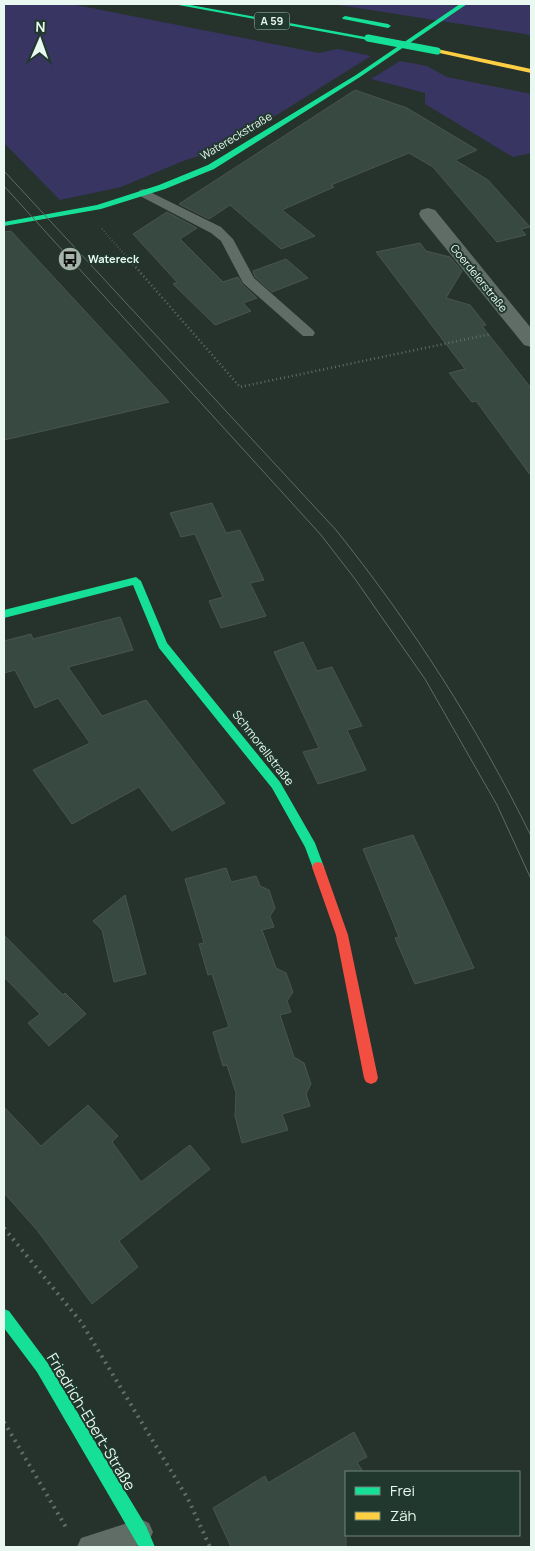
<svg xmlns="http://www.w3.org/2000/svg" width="535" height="1551" font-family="Manrope,sans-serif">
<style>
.green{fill:#393562}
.building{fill:#384941;stroke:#49554e}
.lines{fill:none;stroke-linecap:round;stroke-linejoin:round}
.path-far2{stroke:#626e68;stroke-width:2;stroke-dasharray:0.5 2.5;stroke-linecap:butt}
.path-far1{stroke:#626e68;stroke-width:2.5;stroke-dasharray:1 3;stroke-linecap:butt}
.path{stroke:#626e68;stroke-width:4;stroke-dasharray:2 5;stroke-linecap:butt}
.lane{fill:#5f6d66;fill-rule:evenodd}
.street{fill:#5f6d66;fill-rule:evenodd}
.fast{fill:#16e098;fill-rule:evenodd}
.slow{fill:#ffcf43;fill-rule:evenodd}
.jam{fill:#f24e42;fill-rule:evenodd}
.tram{stroke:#5f6b65;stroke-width:1}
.fast-bridge{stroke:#16e098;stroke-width:7}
.labels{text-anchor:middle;stroke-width:4;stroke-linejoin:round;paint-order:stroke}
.shield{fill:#20382d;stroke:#adbeb6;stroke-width:1}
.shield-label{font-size:11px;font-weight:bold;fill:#e9f8f0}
.far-street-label{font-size:11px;fill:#e9f8f0;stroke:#20382d}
.far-poi-label{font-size:11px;font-weight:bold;fill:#e9f8f0;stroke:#20382d;text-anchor:start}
.street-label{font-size:12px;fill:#e9f8f0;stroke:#20382d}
.near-street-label{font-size:15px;fill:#e9f8f0;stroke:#20382d}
</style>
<rect width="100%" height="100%" fill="#26322c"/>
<path class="green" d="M 4,4 L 71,4 L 319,53 L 338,49 L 371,56 L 253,130 L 211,152 L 183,161 L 121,187 L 60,200 L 4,143 Z
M 332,4 L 531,4 L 531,36 L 525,34 Z
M 400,61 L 427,66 L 447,77 L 531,94 L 531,153 L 513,157 L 425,104 L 425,93 L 371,79 Z"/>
<path class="building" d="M 355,90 L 407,108 L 477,150 L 455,160 L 488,180 L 530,227 L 521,229 L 526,235 L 497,242 L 433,167 L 409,153 L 331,185 L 334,187 L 282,210 L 315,236 L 281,249 L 230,205 L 209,219 L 179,204 Z
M 167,212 L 197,228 L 180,239 L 223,282 L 238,277 L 242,284 L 257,298 L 243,303 L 251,311 L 215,325 L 173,284 L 177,282 L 133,234 Z
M 11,231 L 169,402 L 4,440 L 4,232 Z
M 420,243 L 426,251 L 450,257 L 462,271 L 446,298 L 470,305 L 486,325 L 482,326 L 531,388 L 531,476 L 476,401 L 472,402 L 449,373 L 465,369 L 376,252 Z
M 286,259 L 308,278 L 272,292 L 255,277 L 253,271 Z
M 212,503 L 226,533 L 240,530 L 264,580 L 250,583 L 266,616 L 221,628 L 209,601 L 223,597 L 195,534 L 181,537 L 170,513 Z
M 120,617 L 133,650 L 68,667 L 102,716 L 146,700 L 225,803 L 172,831 L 139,787 L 72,824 L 33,770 L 90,743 L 58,698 L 35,708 L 15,670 L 4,673 L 4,641 L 31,634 L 33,639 Z
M 303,642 L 317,671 L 332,667 L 362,726 L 347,730 L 366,770 L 318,784 L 303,752 L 319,748 L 274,652 Z
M 413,835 L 474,968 L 415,984 L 395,938 L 399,937 L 363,849 Z
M 226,868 L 231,882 L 256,876 L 260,886 L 269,890 L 275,908 L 270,916 L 274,927 L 262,930 L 276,968 L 286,973 L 293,992 L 287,1001 L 291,1012 L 280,1015 L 294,1057 L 304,1063 L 311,1084 L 306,1094 L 310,1106 L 282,1114 L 288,1130 L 242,1143 L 235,1116 L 236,1093 L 227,1065 L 223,1066 L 213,1032 L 229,1027 L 212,974 L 208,975 L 199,944 L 204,943 L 185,879 Z
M 125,895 L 146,974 L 114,982 L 102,930 L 93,921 Z
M 4,935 L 63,995 L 65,993 L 86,1014 L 49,1046 L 28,1023 L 40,1014 L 4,977 Z
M 88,1105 L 118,1136 L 112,1142 L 141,1182 L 190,1145 L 210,1169 L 119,1241 L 138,1267 L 92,1304 L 37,1230 L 4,1193 L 4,1107 L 41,1146 Z
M 354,1432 L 367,1457 L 357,1462 L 363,1472 L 346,1472 L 346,1547 L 231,1547 L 213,1508 L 265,1476 L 268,1483 Z"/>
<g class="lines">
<path class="path-far2" d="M 102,229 L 134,265"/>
<path class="path-far1" d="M 133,264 L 240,387 L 491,334"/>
<path class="path" d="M 4,1228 L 81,1322 L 188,1499 L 210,1547
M 4,1422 L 67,1529"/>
<path class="lane" d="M 144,189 L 221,227 L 233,239 L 254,278 L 313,330 L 315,333 L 313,336 L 303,336 L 243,283 L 221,241 L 211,233 L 140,196 L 138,193 L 140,190 Z
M 140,1519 L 149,1523 L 153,1532 L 149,1541 L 134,1547 L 77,1547 L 81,1538 Z"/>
<path class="street" d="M 428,208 L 435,210 L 531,328 L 531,347 L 524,345 L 421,218 L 419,214 L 421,210 Z"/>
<path class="fast" d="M 173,4 L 185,4 L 371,38 L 368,40 Z
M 460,4 L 467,4 L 360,77 L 214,169 L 165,189 L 101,209 L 4,226 L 4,222 L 97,205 L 159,185 L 208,165 L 356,75 Z
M 345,16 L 388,24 L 391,26 L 388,28 L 343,19 L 342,18 Z
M 136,577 L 141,581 L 167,643 L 280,782 L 315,843 L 324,867 L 322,871 L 318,872 L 314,871 L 305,847 L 272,788 L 159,648 L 133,585 L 4,618 L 4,610 Z
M 4,1309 L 9,1311 L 47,1362 L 146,1526 L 155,1547 L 139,1547 L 37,1372 L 4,1328 Z"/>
<path class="slow" d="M 437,49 L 531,69 L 531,73 L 435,52 L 435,50 Z"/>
<path class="jam" d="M 318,862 L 322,863 L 324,867 L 348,935 L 378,1078 L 376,1082 L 371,1084 L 366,1082 L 364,1078 L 336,935 L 312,867 L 314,863 Z"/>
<path class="tram" d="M 4,171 L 336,530 C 412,625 477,726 531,836
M 4,186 L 321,535 L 355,579 L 425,679 L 497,805 L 531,879"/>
<path class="fast-bridge" d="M 368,38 L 437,51"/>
</g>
<defs>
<g id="bus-disc" transform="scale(1.25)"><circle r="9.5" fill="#a5b3ab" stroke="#20382d"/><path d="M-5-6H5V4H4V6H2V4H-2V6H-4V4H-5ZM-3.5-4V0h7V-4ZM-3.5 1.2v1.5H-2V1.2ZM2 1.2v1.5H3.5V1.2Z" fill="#111"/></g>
</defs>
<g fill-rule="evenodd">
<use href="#bus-disc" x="70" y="259"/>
</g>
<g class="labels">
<rect class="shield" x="254.5" y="12.5" width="35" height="17" rx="4"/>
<g class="shield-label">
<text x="272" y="25">A 59</text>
</g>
<g class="far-street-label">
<text transform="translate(236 136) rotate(-31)" y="4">Watereckstraße</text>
<text transform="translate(479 278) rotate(51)" y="4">Goerdelerstraße</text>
</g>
<g class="far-poi-label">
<text x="88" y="263">Watereck</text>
</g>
<g class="street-label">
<text transform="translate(263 748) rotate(52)" y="4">Schmorellstraße</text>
</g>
<g class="near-street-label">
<text transform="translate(91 1422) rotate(59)" y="5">Friedrich-Ebert-Straße</text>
</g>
</g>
<rect width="535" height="1551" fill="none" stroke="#e9f8f0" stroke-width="10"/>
<rect x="345" y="1471" width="175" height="65" fill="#20382d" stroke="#70857b"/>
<rect x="355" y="1487" width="25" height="8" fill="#16e098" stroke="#70857b"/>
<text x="390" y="1496" font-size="15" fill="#e9f8f0">Frei</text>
<rect x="355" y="1512" width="25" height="8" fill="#ffcf43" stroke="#70857b"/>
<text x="390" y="1521" font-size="15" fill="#e9f8f0">Zäh</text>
<g transform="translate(40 40) rotate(2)" stroke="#20382d" stroke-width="4" paint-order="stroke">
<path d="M0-4L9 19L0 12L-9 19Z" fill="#e9f8f0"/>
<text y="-8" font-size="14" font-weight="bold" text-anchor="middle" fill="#e9f8f0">N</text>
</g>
</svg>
